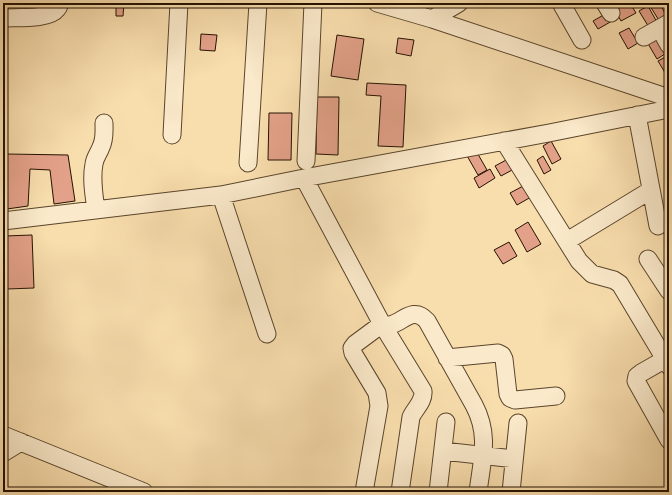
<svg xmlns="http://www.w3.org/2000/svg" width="672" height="495" font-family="Alegreya,serif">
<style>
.building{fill:#e3a189;stroke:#251200}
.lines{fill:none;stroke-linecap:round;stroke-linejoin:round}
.minor-casing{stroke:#5a452b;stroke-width:19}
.minor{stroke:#fae9ca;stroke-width:17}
</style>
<rect width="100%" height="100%" fill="#f8ddad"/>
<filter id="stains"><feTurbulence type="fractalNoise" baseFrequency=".005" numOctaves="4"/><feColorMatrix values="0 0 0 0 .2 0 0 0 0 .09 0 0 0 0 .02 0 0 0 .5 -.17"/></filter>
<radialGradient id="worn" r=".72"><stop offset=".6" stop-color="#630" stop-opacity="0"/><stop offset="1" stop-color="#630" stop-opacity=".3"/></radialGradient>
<path class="building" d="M 116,3 L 124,3 L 123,16 L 116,16 Z
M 623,3 L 630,3 L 636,13 L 621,21 L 614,8 Z
M 654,3 L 659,3 L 668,18 L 660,22 L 650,6 Z
M 648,6 L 658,24 L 650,29 L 639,11 Z
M 607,13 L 612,21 L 598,29 L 593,21 Z
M 629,28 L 638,43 L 628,49 L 619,33 Z
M 201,34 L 217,35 L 215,51 L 200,50 Z
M 337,35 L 364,39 L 358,80 L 331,76 Z
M 658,35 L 668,52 L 657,59 L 647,42 Z
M 398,38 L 414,40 L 411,56 L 396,53 Z
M 669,55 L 669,75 L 667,76 L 658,61 Z
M 367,83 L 406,85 L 403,147 L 378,146 L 381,96 L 366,95 Z
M 317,97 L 339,97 L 338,155 L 316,154 Z
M 269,113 L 292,113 L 291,160 L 268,160 Z
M 551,141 L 561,159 L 552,164 L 543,146 Z
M 475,149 L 487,170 L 478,175 L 466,154 Z
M 7,154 L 68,155 L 75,201 L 54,204 L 50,170 L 30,169 L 28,206 L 7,209 Z
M 543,156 L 551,170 L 544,174 L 537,160 Z
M 508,159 L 514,169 L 501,176 L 495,166 Z
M 490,169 L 495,178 L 479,188 L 474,178 Z
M 525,185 L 531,197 L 517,205 L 510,193 Z
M 528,222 L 541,244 L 527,252 L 515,230 Z
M 32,235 L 34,288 L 7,289 L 5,236 Z
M 509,242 L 517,256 L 503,264 L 494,250 Z"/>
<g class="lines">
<g class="minor-casing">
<path id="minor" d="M 377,3 L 432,19 L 669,98
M 561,3 L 582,40
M 605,3 L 611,13
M 3,18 C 16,17 49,20 57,9 C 59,7 59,5 60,3
M 432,19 L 459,3
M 660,29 L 669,45
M 644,37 L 669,23
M 637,115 L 658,226
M 172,135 L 179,3
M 504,141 L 579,261 L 592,274 L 614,280 L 620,284 L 669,366
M 306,161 L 313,3
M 248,163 L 258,3
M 304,178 L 382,324 C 399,331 410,302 427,321 L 474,405 C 490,435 482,460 478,492
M 221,195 L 267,334
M 96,210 C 94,195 91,179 94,164 C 95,157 99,153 101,147 C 105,139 104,131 104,123
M 3,221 L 221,195 L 304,178 L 549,133 L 669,109
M 567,241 L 651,190
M 648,259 L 669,291
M 669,357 L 641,373 L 637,376 L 636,381 L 669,440
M 447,358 L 498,353 L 502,355 L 504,359 L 508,394 L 510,398 L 515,400 L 556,396
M 3,435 L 144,492
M 443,451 L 514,459
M 3,453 L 21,442
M 364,492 L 379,406 L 377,393 L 353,353 L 352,348 L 355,344 L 382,324 L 423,391 C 424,402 415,408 411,417 L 400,492
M 438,492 L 446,422
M 511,492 L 518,423"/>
</g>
<use href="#minor" class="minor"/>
</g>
<rect width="672" height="495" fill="none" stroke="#f8ddad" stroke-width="16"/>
<rect x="4" y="4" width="664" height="487" fill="none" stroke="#251200" stroke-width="2"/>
<rect x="8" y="8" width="656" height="479" fill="none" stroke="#251200"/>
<rect width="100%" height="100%" filter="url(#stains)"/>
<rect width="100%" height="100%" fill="url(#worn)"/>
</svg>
